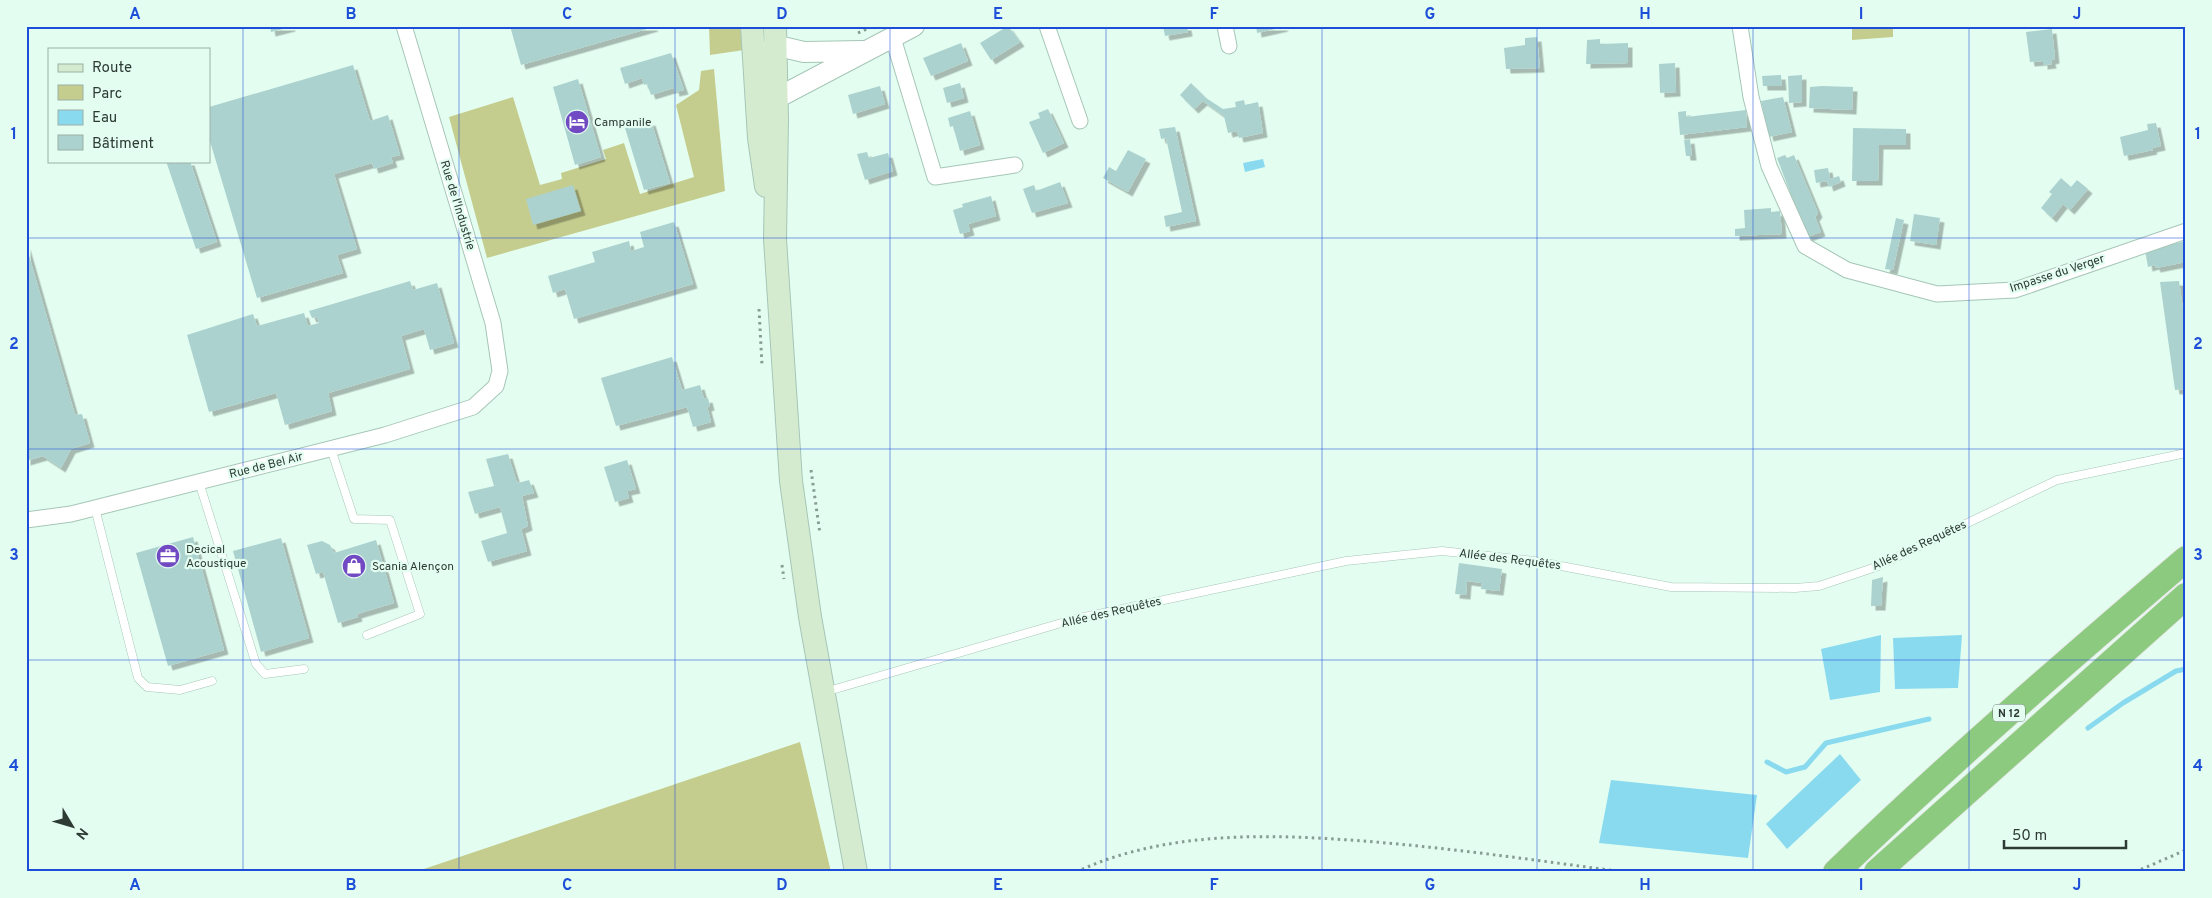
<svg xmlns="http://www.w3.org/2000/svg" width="2212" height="898" font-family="Overpass,sans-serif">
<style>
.green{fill:#c5cd8e}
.water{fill:#8adaef}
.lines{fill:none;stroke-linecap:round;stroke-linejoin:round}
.stream{stroke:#8adaef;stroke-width:5}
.building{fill:#acd2cf;filter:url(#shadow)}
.service-casing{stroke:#a6c6b7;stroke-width:9}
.minor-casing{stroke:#a6c6b7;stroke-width:17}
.tertiary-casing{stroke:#a6c6b7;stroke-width:22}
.secondary-casing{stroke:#a6c6b7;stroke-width:24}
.trunk-casing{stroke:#eaebeb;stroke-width:28}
.path{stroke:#889c93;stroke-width:3;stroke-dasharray:2.5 4;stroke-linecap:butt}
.service{stroke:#fff;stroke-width:8}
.minor{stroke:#fff;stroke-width:15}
.tertiary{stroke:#fff;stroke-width:20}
.secondary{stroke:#d4ebcf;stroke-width:22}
.trunk{stroke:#8cca7f;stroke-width:26}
.grid{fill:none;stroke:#1d4ed8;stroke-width:1;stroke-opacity:0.55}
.labels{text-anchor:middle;stroke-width:4.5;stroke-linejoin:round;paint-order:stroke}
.shield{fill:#e3fef1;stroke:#64766d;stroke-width:1}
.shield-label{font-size:11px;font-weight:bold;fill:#2e3b35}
.poi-label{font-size:12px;fill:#2e3b35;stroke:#e3fef1;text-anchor:start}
.street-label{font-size:12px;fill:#2e3b35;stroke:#e3fef1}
.neatline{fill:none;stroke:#1d4ed8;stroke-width:2}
.grid-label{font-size:16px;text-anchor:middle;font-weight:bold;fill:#1d4ed8}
</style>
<defs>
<filter id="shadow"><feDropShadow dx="4.5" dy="4.5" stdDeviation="0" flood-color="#0004"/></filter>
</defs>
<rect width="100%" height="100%" fill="#e3fef1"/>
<path class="green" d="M 709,26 L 743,26 L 744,50 L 710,55 Z
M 1852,26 L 1893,26 L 1893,37 L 1852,40 Z
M 714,69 L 725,191 L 487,258 L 449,117 L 513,97 L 540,185 L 562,179 L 561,173 L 606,159 L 603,150 L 624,143 L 640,194 L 694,177 L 676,105 L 699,90 L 701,71 Z
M 800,742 L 831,872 L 415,872 Z"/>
<path class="water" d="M 1263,159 L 1265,167 L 1245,172 L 1243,163 Z
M 1881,635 L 1880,692 L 1830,700 L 1821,649 Z
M 1962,635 L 1958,688 L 1895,689 L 1893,638 Z
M 1840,754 L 1861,780 L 1787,849 L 1766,824 Z
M 1611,780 L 1757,795 L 1748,858 L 1599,843 Z"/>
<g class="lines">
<path class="stream" d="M 2088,728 L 2123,703 L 2176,671 L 2186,669
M 1767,762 L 1786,772 L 1805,767 L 1826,743 L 1929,719"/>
</g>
<path class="building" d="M 270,26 L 291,26 L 291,27 L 271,32 Z
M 510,26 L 653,26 L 654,27 L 521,65 Z
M 1008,26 L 1020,42 L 991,60 L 980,43 Z
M 1163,26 L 1187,26 L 1188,32 L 1165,36 Z
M 1256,26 L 1283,26 L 1284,27 L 1257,33 Z
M 2052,29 L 2055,59 L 2051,60 L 2052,64 L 2043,65 L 2043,61 L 2030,62 L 2026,32 Z
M 1537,37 L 1540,68 L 1506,69 L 1504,48 L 1525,45 L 1525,38 Z
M 1600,39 L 1600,44 L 1628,43 L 1628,63 L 1586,64 L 1587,40 Z
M 961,43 L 968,61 L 931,76 L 923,58 Z
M 671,53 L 684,90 L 675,92 L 674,88 L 651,95 L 647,84 L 644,85 L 642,78 L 625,84 L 620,68 Z
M 1675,63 L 1676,92 L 1660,93 L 1659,64 Z
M 353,65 L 370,121 L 388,115 L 400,155 L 391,157 L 393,163 L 374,169 L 372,163 L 334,174 L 357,249 L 337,255 L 343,273 L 257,298 L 209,138 L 209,107 Z
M 1781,75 L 1782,86 L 1763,86 L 1762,76 Z
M 1802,75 L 1802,102 L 1789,103 L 1788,76 Z
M 578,79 L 601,157 L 575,165 L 553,87 Z
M 960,83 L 964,98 L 947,103 L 943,88 Z
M 1191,83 L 1206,98 L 1223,109 L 1236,107 L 1235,102 L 1244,100 L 1245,105 L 1258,102 L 1263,133 L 1239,138 L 1237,131 L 1228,133 L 1224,116 L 1203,101 L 1194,109 L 1180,95 Z
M 880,86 L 885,104 L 853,114 L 848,95 Z
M 1822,86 L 1853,87 L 1852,110 L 1809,108 L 1810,87 Z
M 1783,97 L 1792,132 L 1769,137 L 1761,101 Z
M 1048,109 L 1064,143 L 1043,153 L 1029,122 L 1040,118 L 1038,113 Z
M 1746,110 L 1747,127 L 1680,135 L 1678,112 L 1686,111 L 1686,117 Z
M 970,111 L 980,145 L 960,151 L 953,126 L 950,127 L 948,118 Z
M 651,121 L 670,183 L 644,190 L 625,128 Z
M 2156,123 L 2161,146 L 2152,148 L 2153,150 L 2124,156 L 2120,137 L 2148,130 L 2147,124 Z
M 1175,127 L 1196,221 L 1166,227 L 1164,216 L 1182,212 L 1166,138 L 1161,139 L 1159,129 Z
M 1853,128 L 1906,129 L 1906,145 L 1879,145 L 1878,181 L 1852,181 Z
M 1690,139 L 1692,156 L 1686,156 L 1684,140 Z
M 1128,150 L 1146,159 L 1128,192 L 1103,178 L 1109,167 L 1116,171 Z
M 867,152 L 869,158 L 888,153 L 893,171 L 865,180 L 857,154 Z
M 1785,155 L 1787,158 L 1794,155 L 1818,213 L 1815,217 L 1821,232 L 1807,237 L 1777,158 Z
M 166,161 L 190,161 L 217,242 L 196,249 Z
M 1828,168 L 1830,179 L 1839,176 L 1841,182 L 1829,187 L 1827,181 L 1816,183 L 1814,170 Z
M 2061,178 L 2071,187 L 2077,180 L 2088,189 L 2070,210 L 2063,204 L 2052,218 L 2041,208 L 2052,194 L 2049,192 Z
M 1060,182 L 1068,203 L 1032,213 L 1023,189 L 1034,185 L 1036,191 Z
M 573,185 L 581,211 L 533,225 L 526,199 Z
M 991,196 L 996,216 L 968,224 L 970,231 L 960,234 L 953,210 L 963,207 L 962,204 Z
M 1771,208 L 1771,212 L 1780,211 L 1782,234 L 1735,236 L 1735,229 L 1745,228 L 1744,210 Z
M 1914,214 L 1940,218 L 1936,245 L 1910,241 Z
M 1896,218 L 1904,220 L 1893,270 L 1885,269 Z
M 674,222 L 693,284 L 574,319 L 565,289 L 553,293 L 548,276 L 595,262 L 592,252 L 629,241 L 631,251 L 644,247 L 640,232 Z
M 2186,241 L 2186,262 L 2156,268 L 2155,265 L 2148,267 L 2145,250 Z
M 26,245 L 75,415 L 82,414 L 90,443 L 71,449 L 61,468 L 43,456 L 26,461 Z
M 410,281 L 413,290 L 437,283 L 454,343 L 430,350 L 424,329 L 401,336 L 410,369 L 328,393 L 332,411 L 285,425 L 276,393 L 209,412 L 187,335 L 253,314 L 257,326 L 304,313 L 308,326 L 319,323 L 317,317 L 312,318 L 309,311 Z
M 2179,281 L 2186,330 L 2186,389 L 2175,390 L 2160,282 Z
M 672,357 L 682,390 L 700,385 L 704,399 L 708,398 L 710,406 L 707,407 L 711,422 L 693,427 L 687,407 L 616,426 L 601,378 Z
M 508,454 L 516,480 L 518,483 L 529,480 L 534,493 L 522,496 L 528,526 L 521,529 L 527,551 L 488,562 L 481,541 L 507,533 L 500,507 L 475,514 L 468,492 L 494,486 L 486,459 Z
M 627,460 L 636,489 L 627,491 L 629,498 L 615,502 L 604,467 Z
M 193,537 L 224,650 L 168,666 L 136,553 Z
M 281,538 L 309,638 L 261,652 L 233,551 Z
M 376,540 L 394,603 L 357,614 L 358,617 L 338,623 L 323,572 L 316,574 L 307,545 L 322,541 L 330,545 L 334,553 Z
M 1459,563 L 1502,569 L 1499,591 L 1481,589 L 1482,583 L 1467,581 L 1466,595 L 1455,594 Z
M 1883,577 L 1881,606 L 1871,606 L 1872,580 Z"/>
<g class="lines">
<g class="service-casing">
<path id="service" d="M 331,449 L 354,519 L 390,520 L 420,614 L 367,635
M 199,482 L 256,664 L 265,674 L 304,669
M 95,508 L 138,678 L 147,687 L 180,690 L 212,681
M 825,692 L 1075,619 L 1346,561 L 1442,551 L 1535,561 L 1671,587 L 1795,588 L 1819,586 L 1876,567 L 2057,480 L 2186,453"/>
</g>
<g class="minor-casing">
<path id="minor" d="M 1047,26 L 1080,121
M 1225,26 L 1229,46
M 1740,26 L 1751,97 L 1769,166 L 1805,246 L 1847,270 L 1937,294 L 2015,290 L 2186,231
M 893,38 L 935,177 L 1015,165
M 26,520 L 71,514 L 385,435 L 473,407 L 496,386 L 500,371 L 493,323 L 404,26"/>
</g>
<g class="tertiary-casing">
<path id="tertiary" d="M 774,45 L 804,52 L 863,51
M 777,98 L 914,26"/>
</g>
<g class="secondary-casing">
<path id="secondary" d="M 752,26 L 759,138 L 766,186
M 775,26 L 777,120 L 775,239 L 791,481 L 810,617 L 856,872"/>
</g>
<g class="trunk-casing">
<path id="trunk" d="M 1836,872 C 1949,763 2067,661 2186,559
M 1877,872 L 2186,596"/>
</g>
<path class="path" d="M 858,33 L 871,27
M 759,309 L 762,365
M 811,470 L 820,534
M 782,565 L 784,579
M 1076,872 C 1168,829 1277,834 1375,842 C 1459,849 1541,861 1624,872
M 2135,872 L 2186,850"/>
<use href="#service" class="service"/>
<use href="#minor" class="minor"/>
<use href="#tertiary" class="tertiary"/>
<use href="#secondary" class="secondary"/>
<use href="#trunk" class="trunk"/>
</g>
<path class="grid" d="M 243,26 L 243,872M 459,26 L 459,872M 675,26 L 675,872M 890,26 L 890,872M 1106,26 L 1106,872M 1322,26 L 1322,872M 1537,26 L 1537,872M 1753,26 L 1753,872M 1969,26 L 1969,872M 26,238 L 2186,238M 26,449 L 2186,449M 26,660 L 2186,660"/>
<defs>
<g id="hotel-disc" transform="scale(1.25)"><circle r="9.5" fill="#714ac3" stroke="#e3fef1"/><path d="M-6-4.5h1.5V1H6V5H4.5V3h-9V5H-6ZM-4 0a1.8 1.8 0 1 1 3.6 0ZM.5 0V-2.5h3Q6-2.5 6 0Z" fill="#fff"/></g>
<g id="office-disc" transform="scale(1.25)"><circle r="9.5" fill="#714ac3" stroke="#e3fef1"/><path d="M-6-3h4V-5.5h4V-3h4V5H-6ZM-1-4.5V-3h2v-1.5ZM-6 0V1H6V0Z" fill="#fff"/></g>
<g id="shop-disc" transform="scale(1.25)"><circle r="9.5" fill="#714ac3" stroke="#e3fef1"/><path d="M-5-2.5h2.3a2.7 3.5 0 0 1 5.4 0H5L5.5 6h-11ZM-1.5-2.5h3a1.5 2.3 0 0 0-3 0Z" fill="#fff"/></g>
</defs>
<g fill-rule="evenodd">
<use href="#hotel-disc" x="577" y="122"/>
<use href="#office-disc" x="168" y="556"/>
<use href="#shop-disc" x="354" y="566"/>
</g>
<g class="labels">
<rect class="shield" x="1993" y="704.5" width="32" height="17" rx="4"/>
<g class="shield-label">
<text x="2009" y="717">N 12</text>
</g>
<g class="poi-label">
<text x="594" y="126">Campanile</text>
<text x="186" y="553">Decical<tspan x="186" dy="14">Acoustique</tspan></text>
<text x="372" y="570">Scania Alençon</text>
</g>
<g class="street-label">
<text transform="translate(458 205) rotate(73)" y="4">Rue de l'Industrie</text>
<text transform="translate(2057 273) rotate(-18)" y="4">Impasse du Verger</text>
<text transform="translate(266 465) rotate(-14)" y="4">Rue de Bel Air</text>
<text transform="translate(1919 545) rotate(-25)" y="4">Allée des Requêtes</text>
<text transform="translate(1510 559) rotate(7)" y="4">Allée des Requêtes</text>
<text transform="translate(1111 612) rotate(-13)" y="4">Allée des Requêtes</text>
</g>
</g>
<rect width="2212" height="898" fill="none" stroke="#e3fef1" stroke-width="55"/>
<rect x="48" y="48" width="162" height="115" fill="#e3fef1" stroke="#9bb0a6"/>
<rect x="58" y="64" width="25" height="8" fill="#d4ebcf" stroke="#9bb0a6"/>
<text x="92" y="72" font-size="15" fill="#2e3b35">Route</text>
<rect x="58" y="85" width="25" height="15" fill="#c5cd8e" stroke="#9bb0a6"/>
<text x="92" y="98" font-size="15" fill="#2e3b35">Parc</text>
<rect x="58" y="110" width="25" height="15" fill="#8adaef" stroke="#9bb0a6"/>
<text x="92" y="122" font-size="15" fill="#2e3b35">Eau</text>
<rect x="58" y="135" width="25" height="15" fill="#acd2cf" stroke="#9bb0a6"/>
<text x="92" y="148" font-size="15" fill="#2e3b35">Bâtiment</text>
<g transform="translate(72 826) rotate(128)" stroke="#e3fef1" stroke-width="4" paint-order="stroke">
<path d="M0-4L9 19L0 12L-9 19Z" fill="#2e3b35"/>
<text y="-8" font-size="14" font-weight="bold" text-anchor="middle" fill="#2e3b35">N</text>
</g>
<path d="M2004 840v8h122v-8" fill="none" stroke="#2e3b35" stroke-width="2.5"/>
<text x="2012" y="840" font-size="15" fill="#2e3b35" stroke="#e3fef1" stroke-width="4" paint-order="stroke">50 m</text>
<rect x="28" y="28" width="2156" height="842" class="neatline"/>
<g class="grid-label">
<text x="135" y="19">A</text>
<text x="351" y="19">B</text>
<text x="567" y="19">C</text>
<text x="782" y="19">D</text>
<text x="998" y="19">E</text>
<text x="1214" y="19">F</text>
<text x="1430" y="19">G</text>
<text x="1645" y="19">H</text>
<text x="1861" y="19">I</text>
<text x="2077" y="19">J</text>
<text x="14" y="139">1</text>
<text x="2198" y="139">1</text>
<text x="14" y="349">2</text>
<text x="2198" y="349">2</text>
<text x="14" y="560">3</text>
<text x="2198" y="560">3</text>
<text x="14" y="771">4</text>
<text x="2198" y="771">4</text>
<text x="135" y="890">A</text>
<text x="351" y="890">B</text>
<text x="567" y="890">C</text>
<text x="782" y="890">D</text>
<text x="998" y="890">E</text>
<text x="1214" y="890">F</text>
<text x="1430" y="890">G</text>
<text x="1645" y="890">H</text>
<text x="1861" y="890">I</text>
<text x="2077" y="890">J</text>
</g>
</svg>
